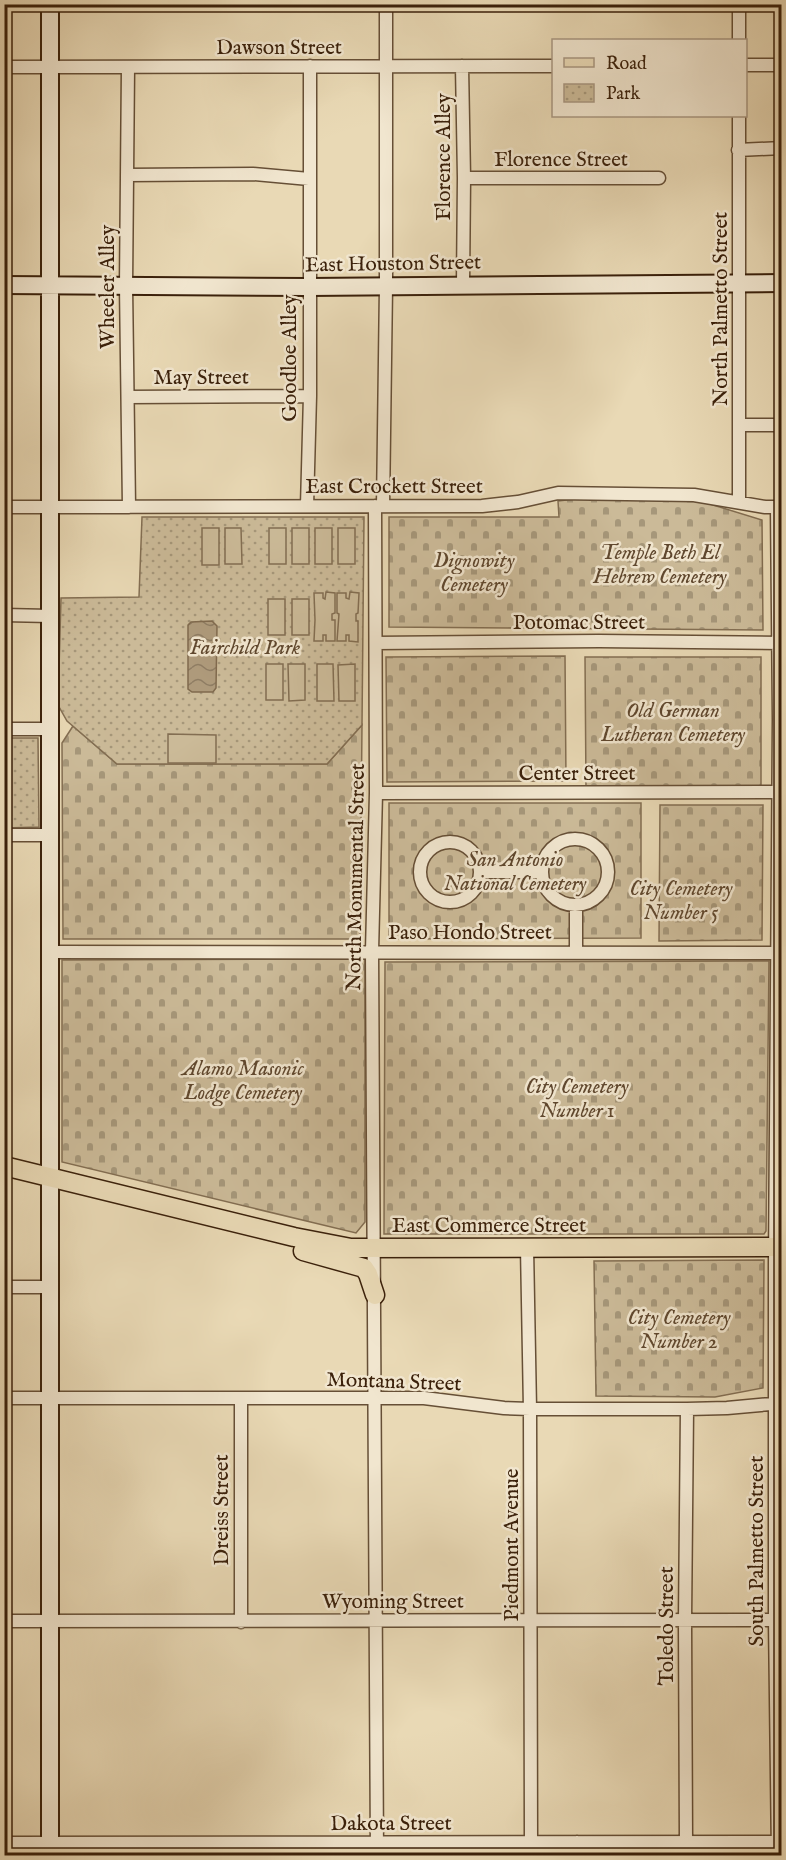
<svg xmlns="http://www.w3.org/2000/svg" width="786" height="1860" font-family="'IM FELL English',serif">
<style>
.cemetery{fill:url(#cemetery-stones);stroke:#836e52;stroke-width:1.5}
.park{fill:url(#park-dots);stroke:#836e52;stroke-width:1.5}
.garden{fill:#cbba98;stroke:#836e52;stroke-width:1.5}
.water{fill:url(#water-waves);stroke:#806a4e;stroke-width:1.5}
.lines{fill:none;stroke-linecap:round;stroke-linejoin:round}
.street-casing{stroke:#664f36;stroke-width:15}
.secondary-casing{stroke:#3b210b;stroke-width:20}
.primary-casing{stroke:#3b210b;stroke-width:21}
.street{stroke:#f1e6cf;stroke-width:12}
.secondary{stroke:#f1e6cf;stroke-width:16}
.primary{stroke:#e9d9b5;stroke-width:18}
.labels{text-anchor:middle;stroke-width:5;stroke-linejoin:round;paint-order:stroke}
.street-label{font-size:21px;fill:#3b210b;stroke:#f1e6cf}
.park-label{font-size:21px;font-style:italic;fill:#5f472e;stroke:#f1e6cf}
</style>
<defs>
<pattern id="cemetery-stones" width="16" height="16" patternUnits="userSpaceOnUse" patternTransform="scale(1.5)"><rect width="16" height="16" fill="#cbba98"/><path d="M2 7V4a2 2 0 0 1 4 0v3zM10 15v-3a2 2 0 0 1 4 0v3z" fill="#a6977a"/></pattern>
<pattern id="park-dots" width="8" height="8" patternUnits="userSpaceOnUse" patternTransform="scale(1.5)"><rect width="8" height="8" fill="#cbba98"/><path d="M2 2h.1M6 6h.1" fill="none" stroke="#a6977a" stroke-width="1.8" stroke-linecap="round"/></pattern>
<pattern id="water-waves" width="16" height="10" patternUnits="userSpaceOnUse" patternTransform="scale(1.5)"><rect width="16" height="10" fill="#ae9a7b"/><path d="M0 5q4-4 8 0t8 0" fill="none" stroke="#8f7d63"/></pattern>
</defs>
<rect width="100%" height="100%" fill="#e9d9b5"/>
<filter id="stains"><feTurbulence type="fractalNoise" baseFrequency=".00333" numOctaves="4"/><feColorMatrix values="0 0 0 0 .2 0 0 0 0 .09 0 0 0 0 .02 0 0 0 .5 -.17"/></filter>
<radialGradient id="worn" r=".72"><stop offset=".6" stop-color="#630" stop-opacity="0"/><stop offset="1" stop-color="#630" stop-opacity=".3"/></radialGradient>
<path class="cemetery" d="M 575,499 L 700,501 L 762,520 L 763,630 L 389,627 L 389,517 L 559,517 L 558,501 Z
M 565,656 L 566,781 L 387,782 L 386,657 Z
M 585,657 L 761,657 L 761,788 L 586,788 Z
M 362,725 L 360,939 L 63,939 L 62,743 L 73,726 L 117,764 L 327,764 Z
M 389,803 L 641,803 L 641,938 L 389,939 Z
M 660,805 L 763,805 L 762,940 L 659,941 Z
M 365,959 L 365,1222 L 356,1233 L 62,1162 L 62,960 Z
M 769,961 L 766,1231 L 764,1234 L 384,1234 L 385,962 Z
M 764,1260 L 763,1388 L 715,1397 L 596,1396 L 594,1261 Z"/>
<path class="park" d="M 142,517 L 364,517 L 362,725 L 327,764 L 117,764 L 67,721 L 58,705 L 61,598 L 139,597 Z
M 4,738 L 38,738 L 39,827 L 5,828 Z"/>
<path class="garden" d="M 202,528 L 219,528 L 219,565 L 202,565 Z
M 225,528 L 241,528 L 242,564 L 225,564 Z
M 269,528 L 286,528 L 286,564 L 269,564 Z
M 292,528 L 309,528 L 309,564 L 292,564 Z
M 315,528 L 332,528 L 332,564 L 315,564 Z
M 338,528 L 355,528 L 355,564 L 338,564 Z
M 326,592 L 335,593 L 335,613 L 332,614 L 332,620 L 335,620 L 335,641 L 326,641 L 326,635 L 323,635 L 323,641 L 314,641 L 315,620 L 314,593 L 323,593 L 323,598 L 325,599 Z
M 350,592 L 359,593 L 358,613 L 356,614 L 356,621 L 358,621 L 358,642 L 349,641 L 349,635 L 346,635 L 346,641 L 337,641 L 339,614 L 337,613 L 337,593 L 346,593 L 346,598 L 349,599 Z
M 268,599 L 285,599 L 285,635 L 268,635 Z
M 292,599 L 309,599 L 309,635 L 292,635 Z
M 266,664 L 283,664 L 283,700 L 266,700 Z
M 288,664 L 305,664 L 305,700 L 289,701 Z
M 317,664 L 333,664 L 334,701 L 317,701 Z
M 355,664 L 355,701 L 339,701 L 338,665 Z
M 168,734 L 216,735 L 216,763 L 168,763 Z"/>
<path class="water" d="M 212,621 L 217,626 L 216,688 L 213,692 L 192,692 L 188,689 L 188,625 L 191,622 Z"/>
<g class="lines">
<g class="street-casing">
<path id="street" d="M 739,4 L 739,40
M 746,65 L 782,65
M 462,66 L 464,178 L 463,285
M 4,67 L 554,66
M 128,67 L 126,286 L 129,507
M 739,116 L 739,502
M 738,150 L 782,148
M 127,175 L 253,174 L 309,179
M 464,178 L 659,178
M 128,397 L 310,396
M 740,425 L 782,425
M 307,506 L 310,396 L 310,66
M 375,506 L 376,793 L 372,951 L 377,1856
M 383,506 L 386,286 L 386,4
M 4,507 L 482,506 L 518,502 L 558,493 L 694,495 L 765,507 L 782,507
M 777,507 L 779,719 L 775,1264 L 775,1620 L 778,1856
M 4,615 L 50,616
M 376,643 L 599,641 L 782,643
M 4,729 L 50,729
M 376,793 L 782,792
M 4,835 L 50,835
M542 872a33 33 0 1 1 66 0a33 33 0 1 1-66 0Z
M420 872a30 30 0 1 1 60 0a30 30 0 1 1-60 0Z
M 481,872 L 542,872
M 576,906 L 576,952
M 49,952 L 782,953
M 527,1247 L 530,1409 L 531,1842
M 4,1287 L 50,1287
M 4,1398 L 424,1398 L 504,1408 L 530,1409 L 687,1409 L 727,1408 L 782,1403
M 4,1621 L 782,1620
M 241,1622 L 241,1398
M 577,1842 L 577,1856
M 686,1842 L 685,1621 L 687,1409
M 4,1843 L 778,1842"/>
</g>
<g class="secondary-casing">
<path id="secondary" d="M 4,285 L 309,287 L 782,283
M 50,1856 L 50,4"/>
</g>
<g class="primary-casing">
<path id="primary" d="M 4,1166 L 294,1237 L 351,1248 L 782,1247
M 303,1251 L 364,1268 L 368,1274 L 375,1295"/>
</g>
<use href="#street" class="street"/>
<use href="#secondary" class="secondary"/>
<use href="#primary" class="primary"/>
</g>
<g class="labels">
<g class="street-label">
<text x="279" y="54">Dawson Street</text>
<text transform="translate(443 157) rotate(-90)" y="7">Florence Alley</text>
<text x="561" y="166">Florence Street</text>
<text transform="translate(393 263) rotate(-1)" y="7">East Houston Street</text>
<text transform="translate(107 287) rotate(-90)" y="7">Wheeler Alley</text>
<text transform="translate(720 309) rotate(-90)" y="7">North Palmetto Street</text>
<text transform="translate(289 358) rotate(-90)" y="7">Goodloe Alley</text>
<text x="201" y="384">May Street</text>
<text x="394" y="493">East Crockett Street</text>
<text x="579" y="629">Potomac Street</text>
<text x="577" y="780">Center Street</text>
<text transform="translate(355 877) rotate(-89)" y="7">North Monumental Street</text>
<text x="470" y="939">Paso Hondo Street</text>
<text x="489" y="1232">East Commerce Street</text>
<text transform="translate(394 1381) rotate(2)" y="7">Montana Street</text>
<text transform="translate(221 1510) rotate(-90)" y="7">Dreiss Street</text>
<text transform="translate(511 1545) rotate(-90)" y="7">Piedmont Avenue</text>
<text transform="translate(756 1551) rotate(-90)" y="7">South Palmetto Street</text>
<text x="393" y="1608">Wyoming Street</text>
<text transform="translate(666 1626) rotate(-90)" y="7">Toledo Street</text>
<text x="391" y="1830">Dakota Street</text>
</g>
<g class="park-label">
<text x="660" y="559">Temple Beth El<tspan x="660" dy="24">Hebrew Cemetery</tspan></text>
<text x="474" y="567">Dignowity<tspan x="474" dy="24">Cemetery</tspan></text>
<text x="245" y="654">Fairchild Park</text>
<text x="673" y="717">Old German<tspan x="673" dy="24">Lutheran Cemetery</tspan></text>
<text x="515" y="866">San Antonio<tspan x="515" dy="24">National Cemetery</tspan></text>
<text x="681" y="895">City Cemetery<tspan x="681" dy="24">Number 5</tspan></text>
<text x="243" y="1075">Alamo Masonic<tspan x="243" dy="24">Lodge Cemetery</tspan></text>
<text x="577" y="1093">City Cemetery<tspan x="577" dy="24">Number 1</tspan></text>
<text x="679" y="1324">City Cemetery<tspan x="679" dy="24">Number 2</tspan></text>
</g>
</g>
<rect width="786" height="1860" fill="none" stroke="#e9d9b5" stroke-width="24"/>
<rect x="6" y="6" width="774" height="1848" fill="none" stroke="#3b210b" stroke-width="3"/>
<rect x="12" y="12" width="762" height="1836" fill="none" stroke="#3b210b" stroke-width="1.5"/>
<rect x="552" y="39" width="195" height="78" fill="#f1e6cf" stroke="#a89781" stroke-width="1.5"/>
<rect x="564" y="58" width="30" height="9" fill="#e9d9b5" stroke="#a89781" stroke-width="1.5"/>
<text x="606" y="69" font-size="18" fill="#3b210b">Road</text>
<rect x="564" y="84" width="30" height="18" fill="url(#park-dots)" stroke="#a89781" stroke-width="1.5"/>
<text x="606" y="99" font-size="18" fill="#3b210b">Park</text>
<rect width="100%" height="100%" filter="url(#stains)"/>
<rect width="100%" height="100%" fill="url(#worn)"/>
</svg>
